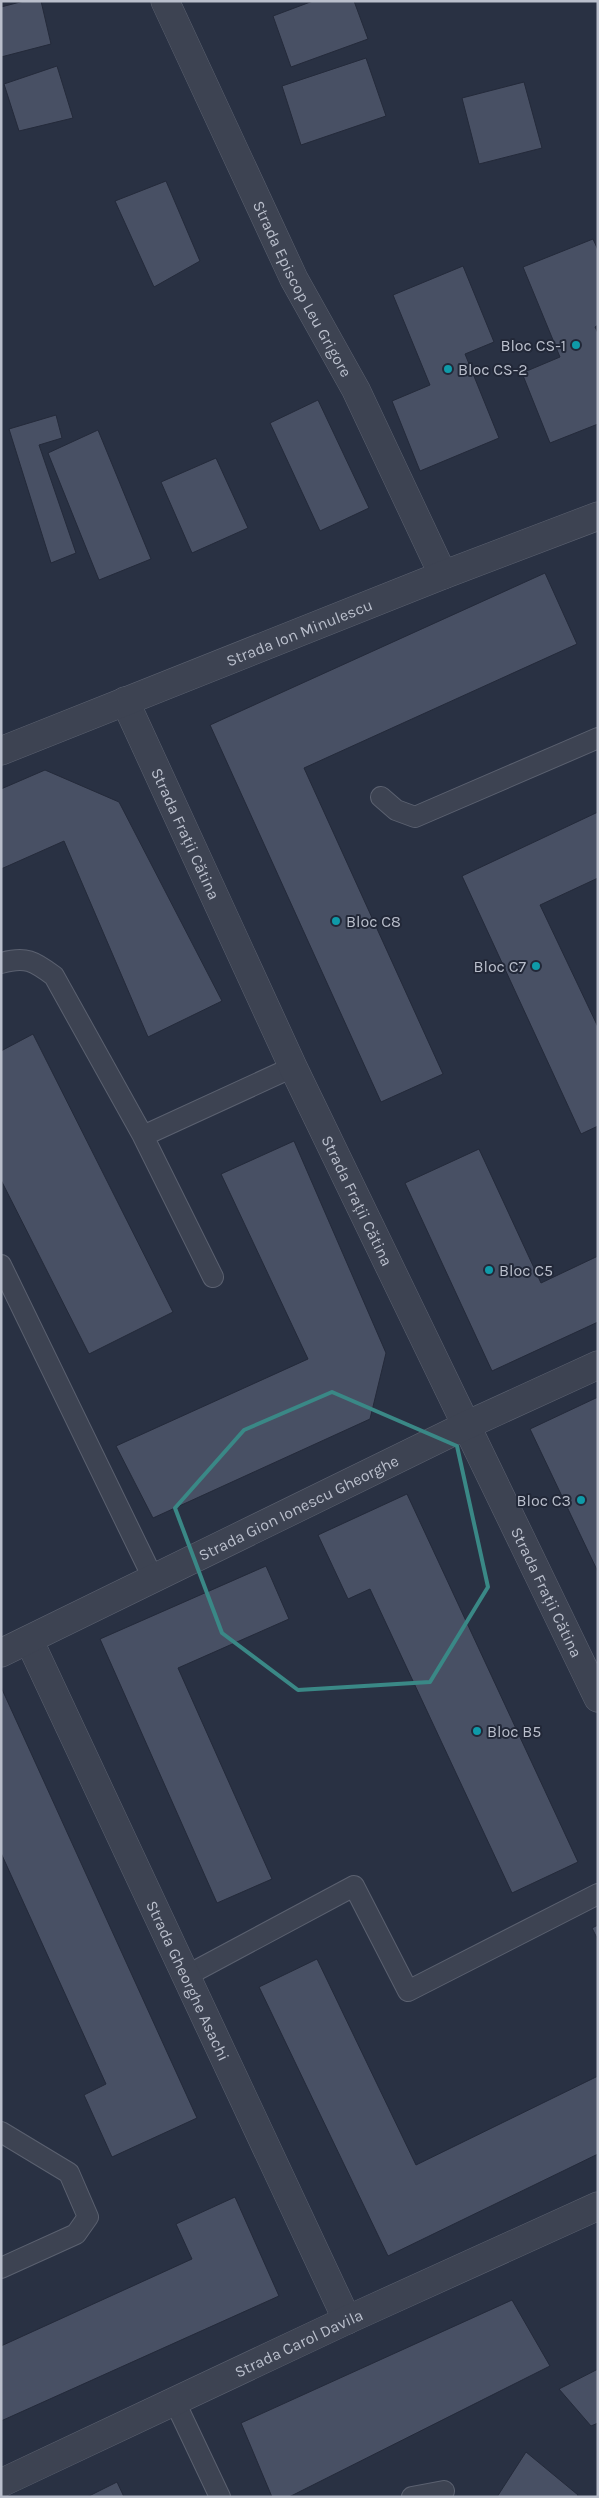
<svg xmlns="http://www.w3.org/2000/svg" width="599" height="2498" font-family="Karla,sans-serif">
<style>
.building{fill:#485064;stroke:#242a3a}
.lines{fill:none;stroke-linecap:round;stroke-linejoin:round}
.service-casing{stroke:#5b6170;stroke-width:22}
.minor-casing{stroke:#5b6170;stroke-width:29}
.service{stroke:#3d4352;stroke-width:20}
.minor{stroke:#3d4352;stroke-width:28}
.marked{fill:none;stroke:#3a8886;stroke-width:4;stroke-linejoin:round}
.culture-dot{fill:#0f9aa8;stroke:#222838;stroke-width:2}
.labels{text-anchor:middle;stroke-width:4;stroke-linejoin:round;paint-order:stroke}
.street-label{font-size:16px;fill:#babfcc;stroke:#222838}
.poi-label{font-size:16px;fill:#babfcc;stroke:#222838;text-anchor:start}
</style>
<rect width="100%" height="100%" fill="#293143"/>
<path class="building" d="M 24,1 L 41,1 L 51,44 L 1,57 L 1,7 Z
M 313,1 L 354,1 L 368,39 L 291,67 L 273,16 Z
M 366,58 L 386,116 L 301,145 L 282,86 Z
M 57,66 L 73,118 L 19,131 L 4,84 Z
M 524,82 L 542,148 L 479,164 L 462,98 Z
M 166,181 L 200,261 L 154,287 L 115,201 Z
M 593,239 L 598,250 L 598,325 L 595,327 L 598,333 L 598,424 L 550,443 L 522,373 L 560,357 L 523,267 Z
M 463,266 L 494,342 L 465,354 L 499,438 L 420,471 L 392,401 L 430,385 L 393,295 Z
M 318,400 L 369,508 L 320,531 L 270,423 Z
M 56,415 L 62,438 L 39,445 L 76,553 L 51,563 L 9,429 Z
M 98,430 L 151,559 L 99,580 L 48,453 Z
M 216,458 L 248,528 L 192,553 L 161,482 Z
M 545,573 L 577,644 L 304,768 L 443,1074 L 381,1102 L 210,725 Z
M 45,770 L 119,802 L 222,1001 L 148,1037 L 64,841 L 1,869 L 1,789 Z
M 598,812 L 598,878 L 540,905 L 598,1027 L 598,1126 L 581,1134 L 462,876 Z
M 33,1034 L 173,1312 L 89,1354 L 1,1180 L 1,1051 Z
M 294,1141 L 386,1353 L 370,1419 L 153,1518 L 116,1446 L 308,1359 L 221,1174 Z
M 479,1149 L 541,1283 L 598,1256 L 598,1322 L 492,1371 L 405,1183 Z
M 598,1397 L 598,1572 L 530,1429 Z
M 407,1494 L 578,1862 L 512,1893 L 370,1589 L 348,1599 L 318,1535 Z
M 266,1566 L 289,1619 L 178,1668 L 272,1879 L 217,1903 L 100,1639 Z
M 1,1687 L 197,2118 L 112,2157 L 84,2095 L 106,2084 L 1,1853 Z
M 598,1925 L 598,1940 L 592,1928 Z
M 317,1959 L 416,2165 L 598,2076 L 598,2154 L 388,2256 L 259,1987 Z
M 235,2197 L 279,2296 L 1,2421 L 1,2346 L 192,2259 L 176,2224 Z
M 512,2300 L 550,2366 L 289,2497 L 272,2497 L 241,2423 Z
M 598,2369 L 598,2423 L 591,2426 L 559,2389 Z
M 526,2452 L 578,2495 L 577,2497 L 497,2497 Z
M 117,2482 L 124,2497 L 87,2497 Z"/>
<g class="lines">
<g class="service-casing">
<path id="service" d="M 381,797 L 396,810 L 415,817 L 598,738
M 1,963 C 26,956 34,961 54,976 L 143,1136 L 293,1067
M 143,1136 L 213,1277
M 1,1265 L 153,1578
M 186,1976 L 354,1886 L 408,1991 L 598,1894
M 1,2132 L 69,2173 L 88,2217 L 76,2234 L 1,2268
M 175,2402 L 220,2497
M 412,2497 L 444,2491"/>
</g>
<g class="minor-casing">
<g id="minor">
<path id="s1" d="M 165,1 L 294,279 L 356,390 L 443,575"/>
<path id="s2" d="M 125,701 L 293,1067 L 598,1698"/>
<path id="s3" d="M 1,751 L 443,575 L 598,516"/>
<path id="s4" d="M 29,1640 L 347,2320"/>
<path id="s5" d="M 1,1653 L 467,1425 L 598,1365"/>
<path id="s6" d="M 1,2483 L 347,2320 L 598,2206"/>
</g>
</g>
<use href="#service" class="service"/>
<use href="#minor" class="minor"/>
</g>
<path class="marked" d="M 332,1392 L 457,1446 L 488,1587 L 430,1682 L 298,1690 L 222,1633 L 175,1508 L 244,1430 Z"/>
<g class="culture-dot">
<circle cx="576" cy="345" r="5"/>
<circle cx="448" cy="369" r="5"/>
<circle cx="336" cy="921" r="5"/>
<circle cx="536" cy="966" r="5"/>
<circle cx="489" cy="1270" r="5"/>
<circle cx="581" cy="1500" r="5"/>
<circle cx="477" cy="1731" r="5"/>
</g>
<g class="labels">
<g class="street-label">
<text dy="6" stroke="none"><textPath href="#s1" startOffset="319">Strada Episcop Leu Grigore</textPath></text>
<text dy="6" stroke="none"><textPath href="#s3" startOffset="321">Strada Ion Minulescu</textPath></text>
<text dy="6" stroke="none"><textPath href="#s2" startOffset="146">Strada Frații Cătina</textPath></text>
<text dy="6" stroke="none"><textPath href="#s2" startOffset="551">Strada Frații Cătina</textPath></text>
<text dy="6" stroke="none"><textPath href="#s5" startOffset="331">Strada Gion Ionescu Gheorghe</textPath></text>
<text dy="6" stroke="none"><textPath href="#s2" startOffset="986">Strada Frații Cătina</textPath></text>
<text dy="6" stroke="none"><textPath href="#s4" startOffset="376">Strada Gheorghe Asachi</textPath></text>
<text dy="6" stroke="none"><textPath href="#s6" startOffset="329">Strada Carol Davila</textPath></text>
</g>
<g class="poi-label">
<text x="566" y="351" text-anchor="end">Bloc CS-1</text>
<text x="458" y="375">Bloc CS-2</text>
<text x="346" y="927">Bloc C8</text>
<text x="526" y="972" text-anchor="end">Bloc C7</text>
<text x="499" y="1276">Bloc C5</text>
<text x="571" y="1506" text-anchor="end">Bloc C3</text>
<text x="487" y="1737">Bloc B5</text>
</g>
</g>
<rect width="599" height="2498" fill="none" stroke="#babfcc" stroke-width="5"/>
</svg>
